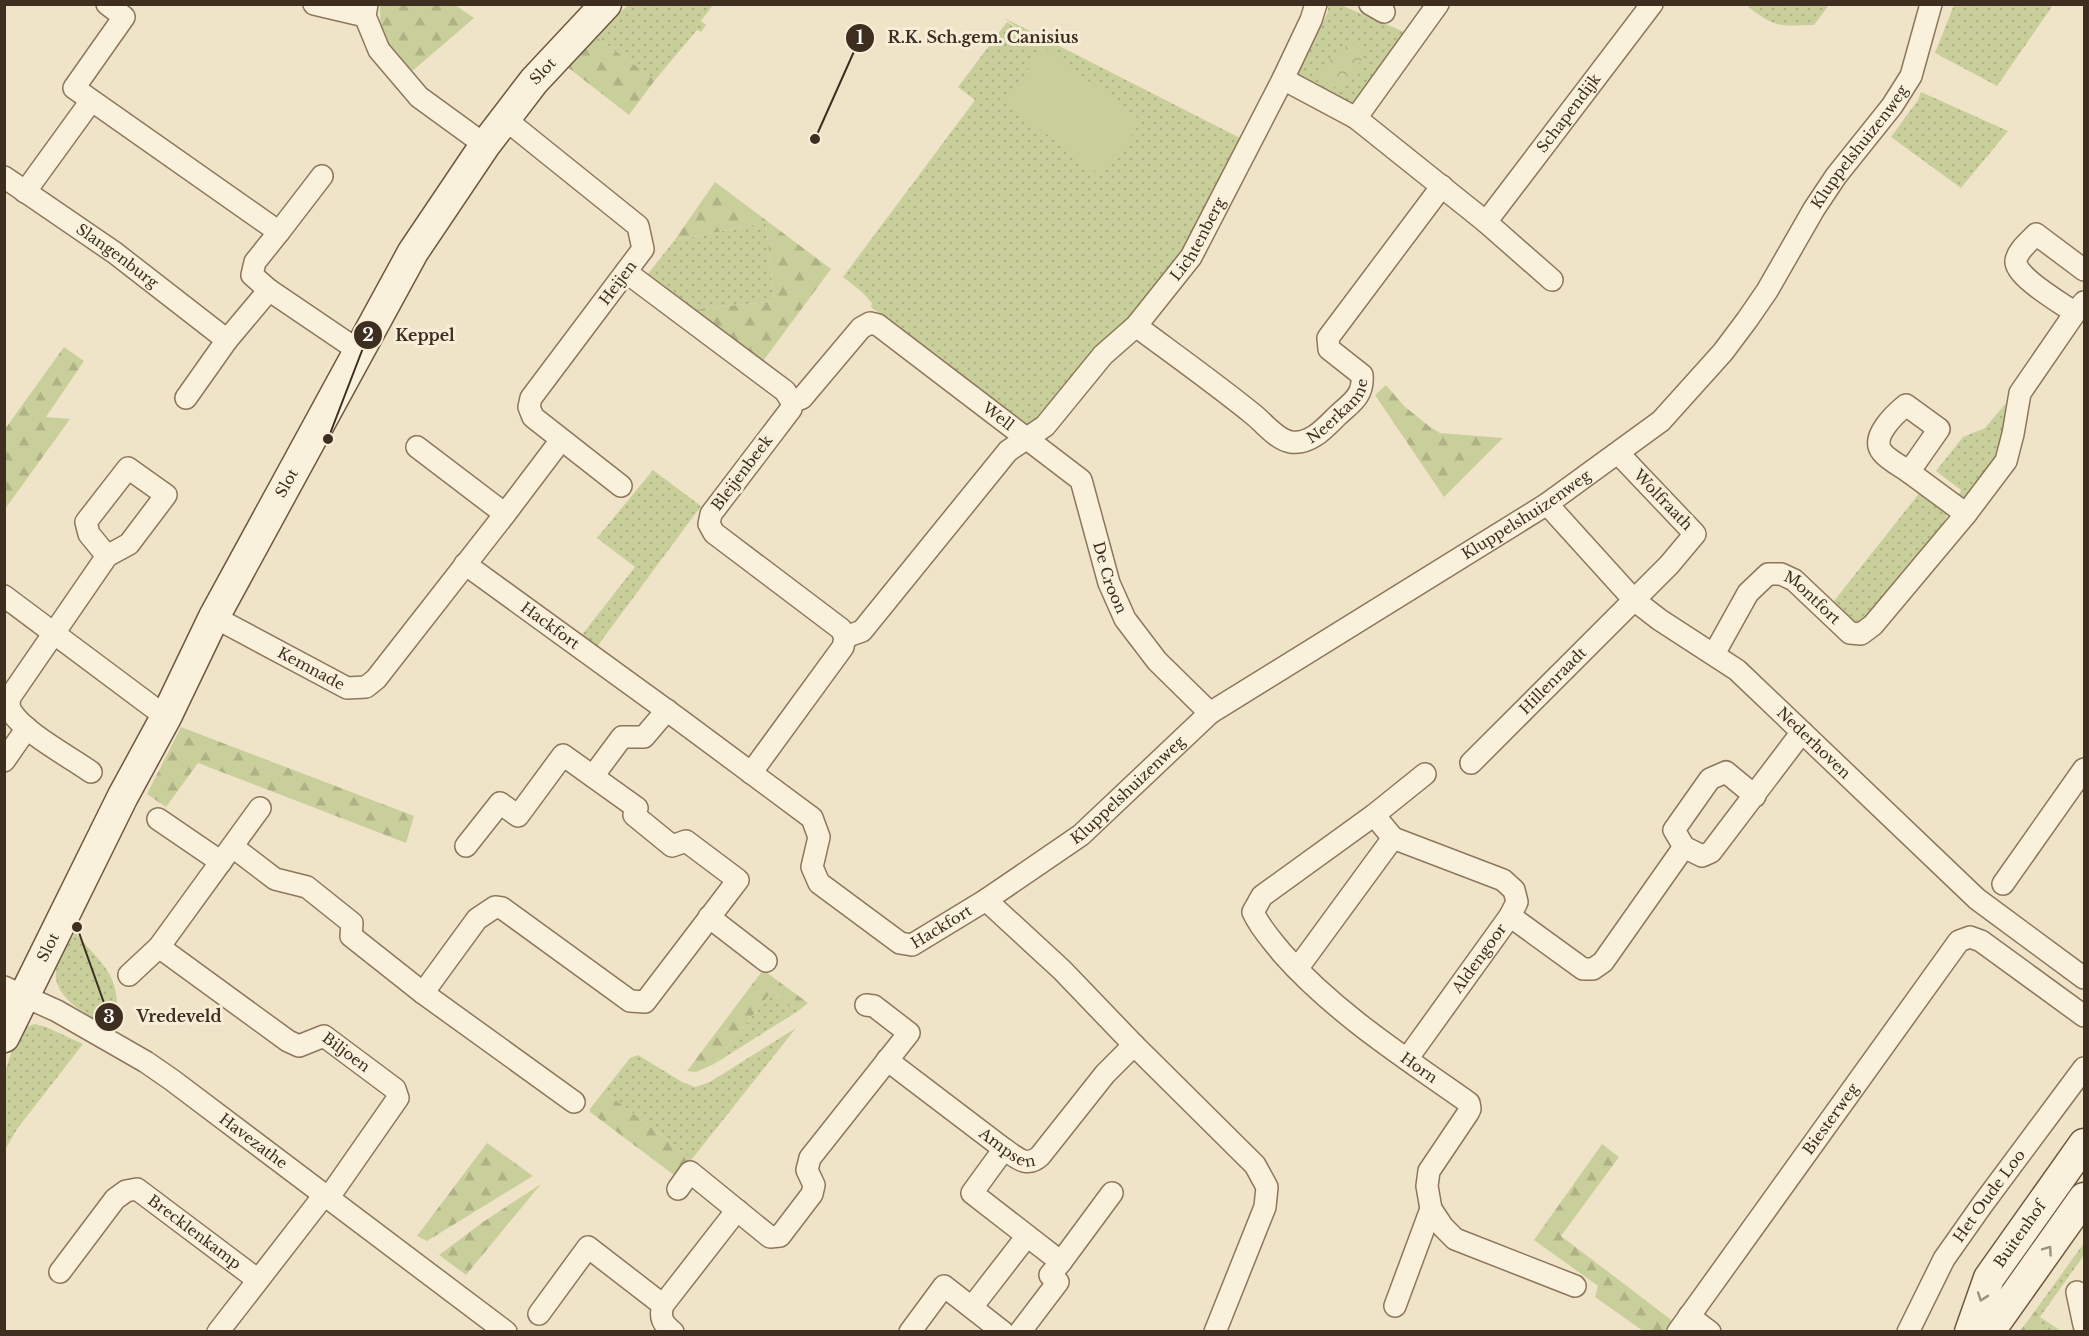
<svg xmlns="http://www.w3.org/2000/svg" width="2089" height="1336" font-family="'Libre Baskerville',serif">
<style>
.grass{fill:url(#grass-dots)}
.forest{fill:url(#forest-firs)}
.park{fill:url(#park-crowns)}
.garden{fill:#c9cf9b}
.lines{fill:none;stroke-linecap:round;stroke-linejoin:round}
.street-casing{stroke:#8d765c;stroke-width:24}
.secondary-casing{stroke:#6f573f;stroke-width:33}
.street{stroke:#faf1dc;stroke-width:21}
.secondary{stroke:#faf1dc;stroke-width:30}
.oneway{stroke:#9c907e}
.labels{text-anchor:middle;stroke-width:6;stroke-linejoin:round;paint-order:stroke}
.street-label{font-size:15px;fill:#3d2e20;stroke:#f7eed8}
.leader{fill:none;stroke:#3d2e20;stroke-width:2}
.callout-dot{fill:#3d2e20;stroke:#f7eed8;stroke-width:2}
.mark-label{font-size:18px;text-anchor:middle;font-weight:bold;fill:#fff}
.callout-label{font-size:16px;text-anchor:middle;font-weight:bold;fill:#3d2e20;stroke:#f7eed8;stroke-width:6;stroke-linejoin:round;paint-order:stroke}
</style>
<defs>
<pattern id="grass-dots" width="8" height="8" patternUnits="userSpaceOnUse" patternTransform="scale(1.5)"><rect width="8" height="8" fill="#c9cf9b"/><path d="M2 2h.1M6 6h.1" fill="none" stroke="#aeb285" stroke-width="1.8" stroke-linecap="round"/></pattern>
<pattern id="forest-firs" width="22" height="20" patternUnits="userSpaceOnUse" patternTransform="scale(1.5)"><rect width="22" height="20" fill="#c9cf9b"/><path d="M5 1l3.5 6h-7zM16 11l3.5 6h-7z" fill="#aeb285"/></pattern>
<pattern id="park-crowns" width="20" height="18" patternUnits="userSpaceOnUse" patternTransform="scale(1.5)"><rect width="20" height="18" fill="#c9cf9b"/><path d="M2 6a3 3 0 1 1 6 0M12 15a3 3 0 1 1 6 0" fill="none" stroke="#aeb285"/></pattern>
</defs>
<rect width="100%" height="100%" fill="#f0e4c8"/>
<path class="grass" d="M 628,5 L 713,5 L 701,21 L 706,25 L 701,32 L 697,30 L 655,80 L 595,36 Z
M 1328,5 L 1341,5 L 1409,34 L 1352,110 L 1301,81 L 1298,74 L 1299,67 L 1328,12 Z
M 1746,5 L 1829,4 L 1829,5 L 1814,25 C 1777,26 1775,28 1746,5 Z
M 1954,5 L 1954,4 L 2053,5 L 1997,86 L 1935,53 Z
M 1004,18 L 1248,142 L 1203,233 L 1128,331 L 1033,428 L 871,307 L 872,303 L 862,292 L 843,277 L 975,100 L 958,87 L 1007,22 L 1024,33 Z
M 1921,92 L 2008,131 L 1961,188 L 1891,137 L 1918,100 Z
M 766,222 L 774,301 L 684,311 L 643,280 L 674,241 Z
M 2006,403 L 2002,456 L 1974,496 L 1956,501 L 1961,490 L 1936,471 L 1963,437 L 1985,428 Z
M 653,470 L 701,506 L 596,648 L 581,636 L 635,567 L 597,538 Z
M 1925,486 L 1948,511 L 1946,518 L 1935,537 L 1865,620 L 1851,622 L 1830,606 Z
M 75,932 C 94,957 116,969 117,1003 C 117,1013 110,1020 110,1030 C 89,1015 48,997 57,966 C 60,954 70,942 75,932 Z
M 772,991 L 798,1011 L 714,1064 Z
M 35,1024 L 46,1027 L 83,1044 L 17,1129 L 5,1150 L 5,1071 L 18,1033 L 25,1027 Z
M 796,1028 L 692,1159 L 604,1091 L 630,1058 L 638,1055 L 682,1082 L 695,1087 L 710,1082 Z
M 2084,1243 L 2084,1255 L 2040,1317 L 2061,1331 L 2042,1331 L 2040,1317 L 2035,1311 Z"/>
<path class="forest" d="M 380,5 L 455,5 L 474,18 L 410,73 C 391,49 379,37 380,5 Z
M 595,36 L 655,80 L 629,115 L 566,66 Z
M 715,182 L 831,269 L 758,368 L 684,311 L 774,301 L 766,222 L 674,241 Z
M 64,347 L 84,361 L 46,417 L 70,419 L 5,509 L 5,429 Z
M 1386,385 L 1404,406 L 1429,426 L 1440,433 L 1503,438 L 1444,497 L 1375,395 Z
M 181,727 L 414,816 L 406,843 L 198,763 L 166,807 L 147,794 Z
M 763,970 L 808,1003 L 798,1011 L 772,991 L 714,1064 L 696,1072 L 687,1071 Z
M 604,1091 L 692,1159 L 678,1178 L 590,1112 L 590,1109 Z
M 487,1143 L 533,1176 L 427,1241 L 417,1236 Z
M 1602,1144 L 1619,1157 L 1561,1236 L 1674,1322 L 1667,1331 L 1643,1331 L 1595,1297 L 1598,1286 L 1534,1240 Z
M 541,1184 L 466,1275 L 439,1255 L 483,1222 Z
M 2035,1311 L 2040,1317 L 2042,1331 L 2020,1331 Z"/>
<path class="park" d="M 1354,44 L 1363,51 L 1363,58 L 1340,88 L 1333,87 L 1319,77 C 1321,70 1323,70 1327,64 C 1335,53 1339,46 1354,44 Z"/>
<path class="garden" d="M 1044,48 L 1142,121 L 1101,176 L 1005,102 Z"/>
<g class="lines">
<g class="street-casing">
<g id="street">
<path d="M 107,4 L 124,17 L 74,88 L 279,232 L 255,262 L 252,275 L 269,290 L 359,351"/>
<path d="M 314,4 L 365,16"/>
<path d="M 367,4 L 365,16 L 379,50 L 419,97 L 485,145"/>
<path d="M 1370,4 L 1384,12"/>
<path id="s1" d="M 1283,79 L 1356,118 L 1486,222 L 1652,4"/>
<path d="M 1356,118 L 1438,4"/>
<path d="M 505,119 L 638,226 L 643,249 L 531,398 L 529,407 L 533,417 L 621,486"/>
<path id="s2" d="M 4,177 L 115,253 L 227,340 L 269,290"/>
<path d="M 25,192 L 91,101"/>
<path d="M 1486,222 L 1552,280"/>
<path d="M 279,232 L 322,176"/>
<path d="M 2084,270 L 2036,234 C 2030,241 2017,251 2016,261 C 2014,276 2063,304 2075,313 L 2084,302"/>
<path d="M 626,272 L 785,391 L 792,402 L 791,409 L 711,514 L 709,524 L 714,533 L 841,629 L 845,637 L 843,647 L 751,773"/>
<path id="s3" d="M 1136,326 C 1175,355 1216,384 1254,415 C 1264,423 1277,440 1291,442 C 1310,445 1325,428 1337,416 C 1351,403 1364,396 1362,375 L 1329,349 L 1328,338 L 1442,186"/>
<path d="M 186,398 L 227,340"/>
<path id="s4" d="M 792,402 L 802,398 L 861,328 L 870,323 L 878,325 L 1081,480 L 1109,583 L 1125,619 L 1157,661 L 1210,713"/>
<path d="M 1906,405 L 1939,429 L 1909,472 C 1901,466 1888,460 1882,452 C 1870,437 1895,414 1906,405 Z"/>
<path d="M 417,447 L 505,514"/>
<path d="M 1909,472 L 1966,514"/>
<path id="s5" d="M 1547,504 L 1634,600 L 1660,620 L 1737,670 L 1977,899 L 2084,978"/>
<path id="s6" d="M 465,564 L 680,720 L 812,818 L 819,837 L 812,867 L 819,883 L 900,943 L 912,945 L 986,900 L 1081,835 L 1210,713 L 1547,504 L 1661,421 L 1723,352 L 1747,320 L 1767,291 L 1814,209 L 1836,176 L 1892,106 L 1911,76 L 1931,4"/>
<path d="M 4,596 L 166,717"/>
<path id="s7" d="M 214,617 L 347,688 L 366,687 L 376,679 L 505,514 L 561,440"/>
<path id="s8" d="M 845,637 L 862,631 L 1008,451 L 1045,426 L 1103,355 L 1136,326 L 1191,257 L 1283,79 L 1311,20 L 1316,4"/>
<path id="s9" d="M 1714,654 L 1748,593 L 1768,574 L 1781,574 L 1794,580 L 1850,633 L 1861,634 L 1873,625 L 1966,514 L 2006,461 L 2013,434 L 2020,393 L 2075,313"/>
<path d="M 4,761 L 27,728"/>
<path id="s10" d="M 1471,763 L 1669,565 L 1695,534 L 1618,453"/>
<path d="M 91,772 C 70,757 23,732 11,711 C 8,706 9,702 10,697 L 107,556 L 129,544 L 166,495 L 128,468 L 86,522 L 89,534 L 107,556"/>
<path d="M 593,776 L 622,737 L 644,737 L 667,710"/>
<path d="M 1755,796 L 1726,772 L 1710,779 L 1674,830 L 1684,847 L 1702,856 L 1711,852 L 1802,732"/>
<path id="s11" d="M 1374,815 L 1262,896 L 1253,912 C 1260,928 1271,939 1282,953 C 1335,1013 1404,1057 1469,1103 L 1470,1109 L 1468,1113 L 1429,1171 L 1427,1186 L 1431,1209"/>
<path d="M 158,819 L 221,862"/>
<path d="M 1393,838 L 1503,880 L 1514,890 L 1517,902 L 1510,916"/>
<path d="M 233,847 L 275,879 L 307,887 L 352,923 L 351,936 L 423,993 L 574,1102"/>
<path d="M 2003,884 L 2084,769"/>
<path d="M 986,900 L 1062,970 L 1134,1045 L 1255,1165 L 1267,1187 L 1265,1207 L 1215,1332"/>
<path d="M 709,917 L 766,961"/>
<path id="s12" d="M 159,947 L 288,1041 L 299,1046 L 324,1036 L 395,1089 L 398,1098 L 329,1197"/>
<path d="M 1297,969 L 1393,838 L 1374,815 L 1425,774"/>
<path d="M 129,975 L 159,947 L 260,808"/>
<path id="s13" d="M 4,987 L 57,1011 L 146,1062 L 172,1080 L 506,1332"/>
<path d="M 423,993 L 477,919 L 495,907 L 502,908 L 630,1001 L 645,1002 L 738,880 L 686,841 L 672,846 L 634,815 L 637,808 L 563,755 L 518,816 L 500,803 L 466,846"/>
<path id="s14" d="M 1407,1059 L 1510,916 L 1583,969 L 1593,969 L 1603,962 L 1684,847"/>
<path id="s15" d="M 887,1060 L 1004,1149 C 1017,1158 1027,1168 1040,1156 L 1105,1074 L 1134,1045"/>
<path d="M 1004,1149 L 972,1193 L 1061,1262 L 1112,1193"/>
<path d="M 678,1189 L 690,1172 L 770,1237 L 780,1236 L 812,1194 L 814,1185 L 807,1170 L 810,1158 L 909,1033 L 874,1006 L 866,1005"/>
<path id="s16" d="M 60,1272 L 115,1199 L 126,1191 L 137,1189 L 258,1280"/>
<path d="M 2077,1292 L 2084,1325"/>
<path d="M 1395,1306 L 1431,1209 L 1443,1227 L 1455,1239 L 1575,1286"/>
<path d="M 972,1307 L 1027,1236"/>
<path d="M 539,1314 L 588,1247 L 663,1305"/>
<path d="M 1689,1316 L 1710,1332"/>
<path d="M 218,1332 L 325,1194"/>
<path d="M 673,1332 C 663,1324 659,1318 663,1305 L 737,1210"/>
<path d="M 910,1332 L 944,1286 L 1003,1332"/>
<path d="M 1020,1332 L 1058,1282 L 1050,1275 L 1061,1262"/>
<path id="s17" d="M 1678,1332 L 1959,941 L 1970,937 L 1981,941 L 2084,1016"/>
<path id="s18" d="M 1908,1332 L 1944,1259 L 1982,1205 L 2084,1068"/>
</g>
</g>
<g class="secondary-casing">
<g id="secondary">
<path id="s19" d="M 4,1037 L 123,796 L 166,717 L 214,617 L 413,252 L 485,145 L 534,81 L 606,4"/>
<path id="s20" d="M 1970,1332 L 1989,1278 L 2084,1144"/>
<path d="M 1989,1332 L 2084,1198"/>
</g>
</g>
<use href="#street" class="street"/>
<use href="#secondary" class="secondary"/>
</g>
<defs><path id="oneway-chevron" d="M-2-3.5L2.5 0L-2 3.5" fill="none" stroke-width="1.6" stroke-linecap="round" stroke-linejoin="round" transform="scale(1.5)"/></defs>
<g class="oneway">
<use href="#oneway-chevron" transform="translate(2048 1250) rotate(-55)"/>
<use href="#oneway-chevron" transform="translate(1982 1297) rotate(109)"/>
</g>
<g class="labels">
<g class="street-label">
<text dy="5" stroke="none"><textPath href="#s19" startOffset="1108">Slot</textPath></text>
<text dy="5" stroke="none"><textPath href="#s1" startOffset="386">Schapendijk</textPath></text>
<text dy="5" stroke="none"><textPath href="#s6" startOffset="1868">Kluppelshuizenweg</textPath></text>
<text dy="5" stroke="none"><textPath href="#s8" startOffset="537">Lichtenberg</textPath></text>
<text dy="5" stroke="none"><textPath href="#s2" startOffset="138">Slangenburg</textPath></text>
<text transform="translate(618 283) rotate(-53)" y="5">Heijen</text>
<text dy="5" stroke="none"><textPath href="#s3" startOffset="254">Neerkanne</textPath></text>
<text dy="5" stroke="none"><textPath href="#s4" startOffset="272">Well</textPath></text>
<text transform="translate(742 473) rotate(-53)" y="5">Bleijenbeek</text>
<text dy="5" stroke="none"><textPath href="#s19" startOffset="622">Slot</textPath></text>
<text transform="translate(1663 500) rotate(46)" y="5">Wolfraath</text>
<text dy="5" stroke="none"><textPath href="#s6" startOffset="1364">Kluppelshuizenweg</textPath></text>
<text dy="5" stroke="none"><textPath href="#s4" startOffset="478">De Croon</textPath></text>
<text dy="5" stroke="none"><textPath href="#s9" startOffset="150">Montfort</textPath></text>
<text dy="5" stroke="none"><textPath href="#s6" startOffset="105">Hackfort</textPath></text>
<text dy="5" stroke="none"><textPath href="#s7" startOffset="110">Kemnade</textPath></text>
<text dy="5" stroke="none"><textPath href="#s10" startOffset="116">Hillenraadt</textPath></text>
<text dy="5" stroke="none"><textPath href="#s5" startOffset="360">Nederhoven</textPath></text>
<text dy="5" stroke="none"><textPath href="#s6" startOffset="878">Kluppelshuizenweg</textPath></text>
<text dy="5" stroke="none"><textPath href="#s6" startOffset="646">Hackfort</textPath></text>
<text dy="5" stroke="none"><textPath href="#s19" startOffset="100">Slot</textPath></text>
<text dy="5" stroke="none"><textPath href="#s14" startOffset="124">Aldengoor</textPath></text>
<text dy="5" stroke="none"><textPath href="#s12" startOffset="226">Biljoen</textPath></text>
<text dy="5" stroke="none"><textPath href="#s11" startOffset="386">Horn</textPath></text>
<text dy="5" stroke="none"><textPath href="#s17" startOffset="262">Biesterweg</textPath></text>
<text dy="5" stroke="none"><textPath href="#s13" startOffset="294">Havezathe</textPath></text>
<text dy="5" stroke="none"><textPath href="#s15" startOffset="150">Ampsen</textPath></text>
<text dy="5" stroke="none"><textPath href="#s18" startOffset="159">Het Oude Loo</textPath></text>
<text dy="5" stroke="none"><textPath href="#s16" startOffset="188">Brecklenkamp</textPath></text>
<text dy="5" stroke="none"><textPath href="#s20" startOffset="111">Buitenhof</textPath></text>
</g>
</g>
<path class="leader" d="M815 139L860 38M328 439L368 335M77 927L109 1017"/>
<g class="callout-dot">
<circle cx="815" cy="139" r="6"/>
<circle cx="328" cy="439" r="6"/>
<circle cx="77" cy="927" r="6"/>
<circle cx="860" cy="38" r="15"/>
<circle cx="368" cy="335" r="15"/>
<circle cx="109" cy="1017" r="15"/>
</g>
<g class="mark-label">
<text x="860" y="44">1</text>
<text x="368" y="341">2</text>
<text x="109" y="1023">3</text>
</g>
<g class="callout-label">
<text x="983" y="43">R.K. Sch.gem. Canisius</text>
<text x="425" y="341">Keppel</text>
<text x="179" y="1022">Vredeveld</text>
</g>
<rect width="2089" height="1336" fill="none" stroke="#3d2e20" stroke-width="12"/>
</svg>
